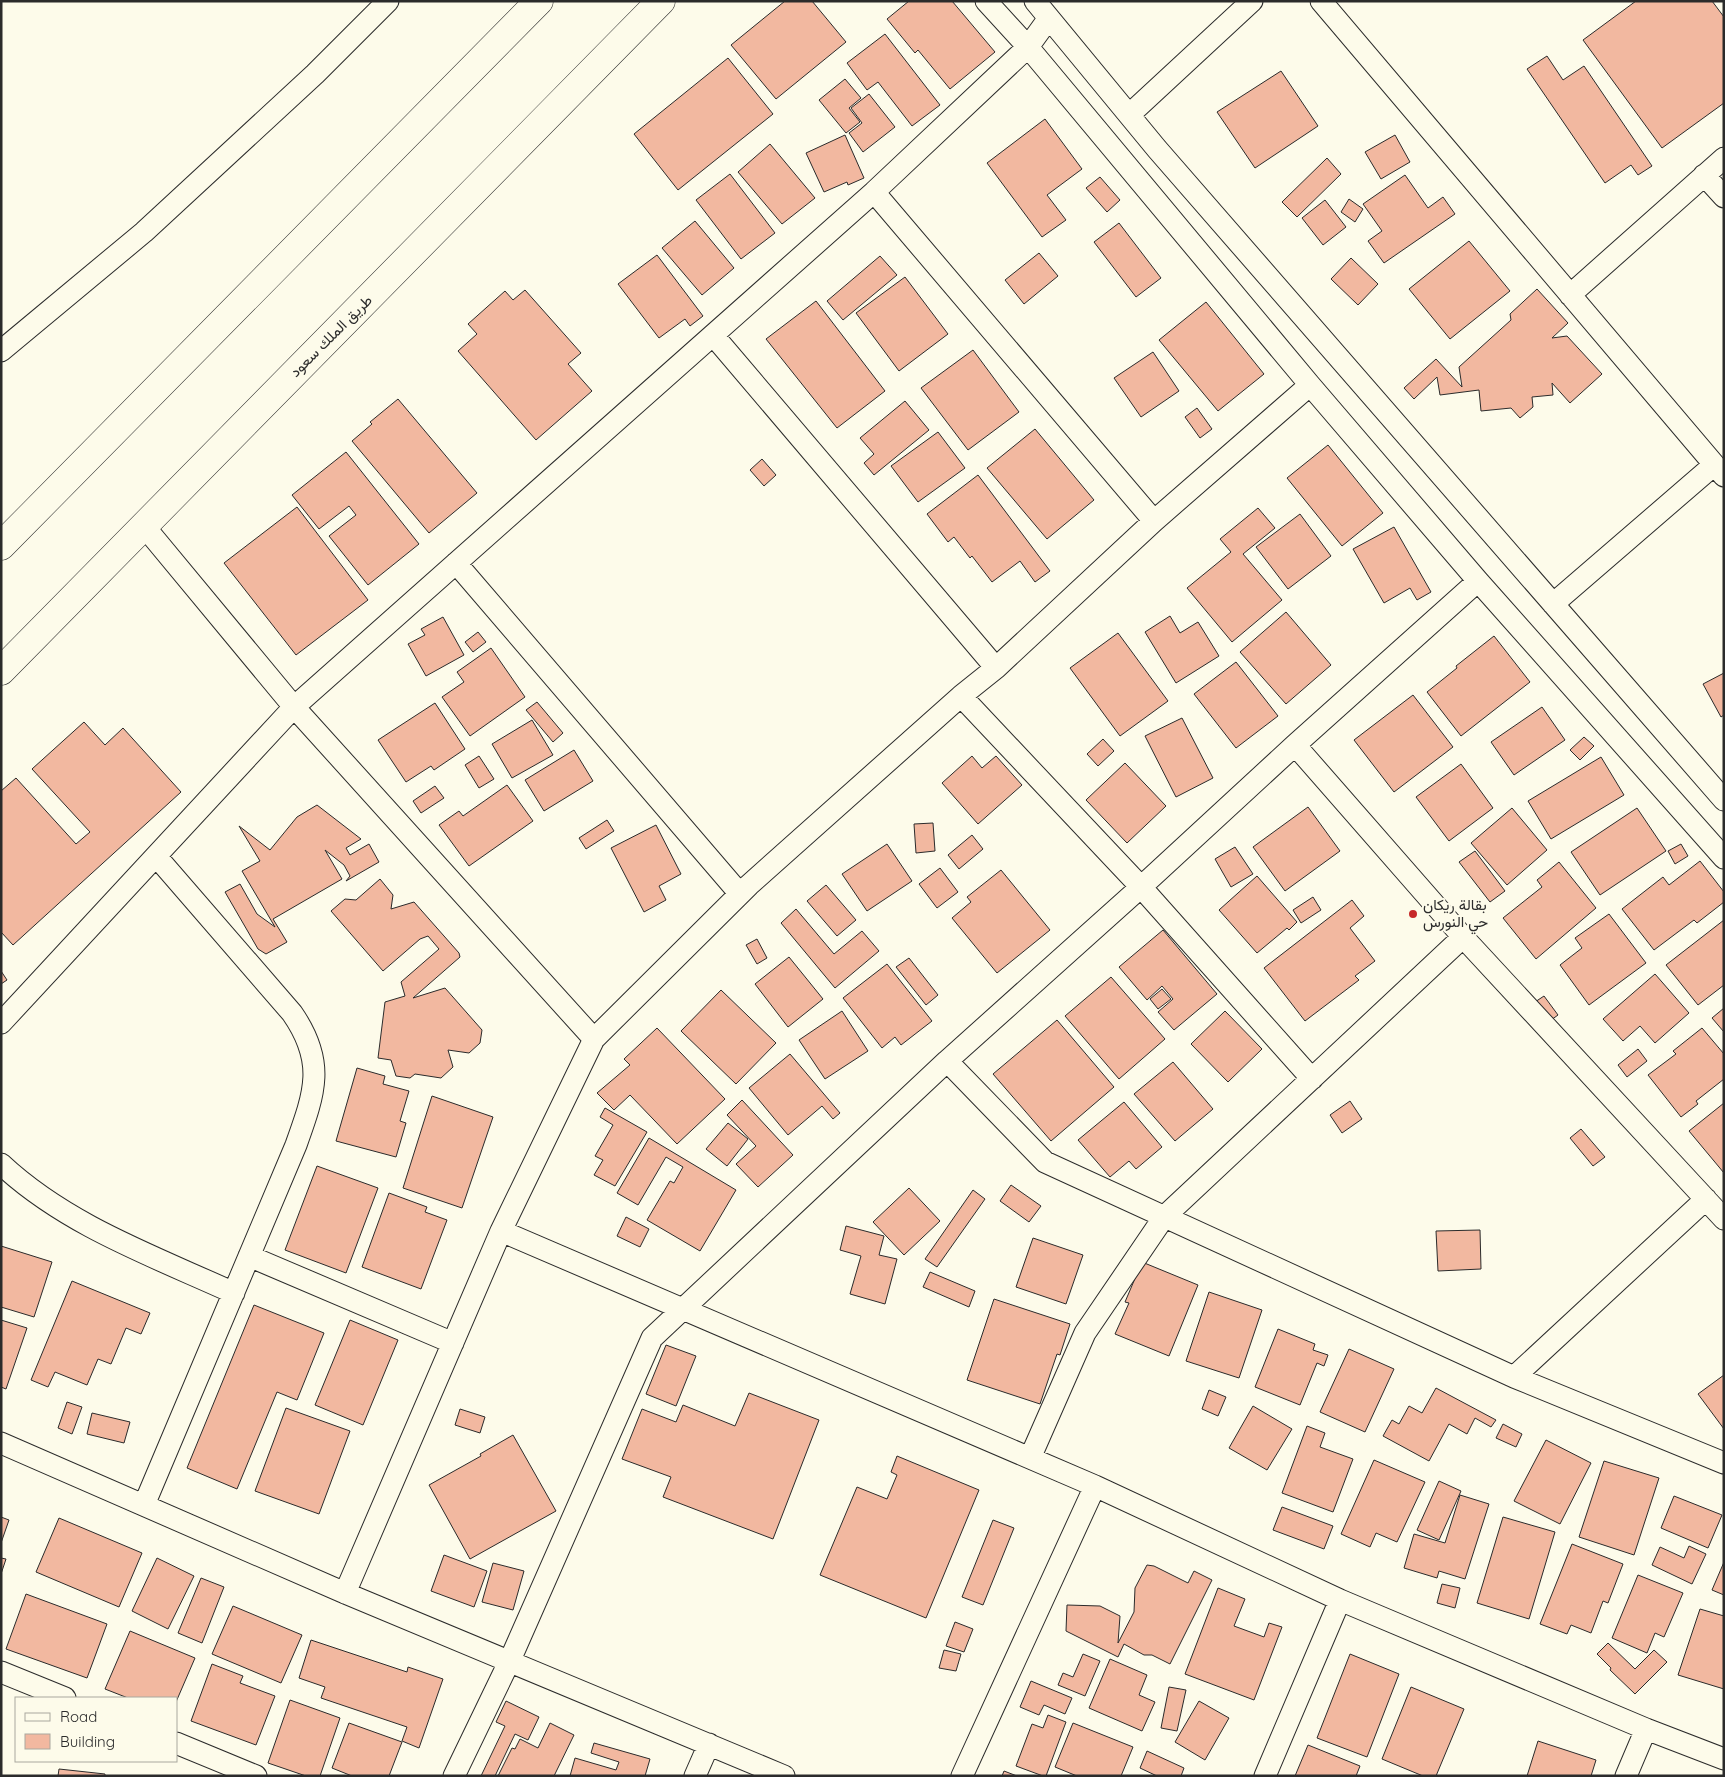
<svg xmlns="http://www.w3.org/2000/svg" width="1725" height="1777" font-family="Quicksand,Vazirmatn,sans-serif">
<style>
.building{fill:#f2b8a0;stroke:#2b2b2b}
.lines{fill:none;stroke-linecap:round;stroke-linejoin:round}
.minor-casing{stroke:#2b2b2b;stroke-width:23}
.primary-casing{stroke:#2b2b2b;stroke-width:29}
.minor{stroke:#fdfbea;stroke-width:21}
.primary{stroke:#fdfbea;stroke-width:28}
.poi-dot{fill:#c62828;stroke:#fdfbea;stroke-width:2}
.labels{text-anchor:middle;stroke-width:4;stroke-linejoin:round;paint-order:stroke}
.street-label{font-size:15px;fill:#2b2b2b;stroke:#fdfbea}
.poi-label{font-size:15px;fill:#2b2b2b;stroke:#fdfbea;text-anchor:start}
</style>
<rect width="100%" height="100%" fill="#fdfbea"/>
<path class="building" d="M 785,1 L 812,1 L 846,42 L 776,99 L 731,45 Z
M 909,1 L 952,1 L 995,52 L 950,89 L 918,50 L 915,53 L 887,19 Z
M 1636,1 L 1712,1 L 1724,17 L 1724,103 L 1662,148 L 1583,40 Z
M 885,34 L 940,105 L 912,126 L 878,82 L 867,90 L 847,63 Z
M 1547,56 L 1563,80 L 1584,66 L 1652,166 L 1638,175 L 1631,165 L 1605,183 L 1527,69 Z
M 728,58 L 773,114 L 678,190 L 634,134 Z
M 1281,71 L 1318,126 L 1255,168 L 1217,112 Z
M 845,79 L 861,98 L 849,108 L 860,122 L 846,133 L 819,100 Z
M 869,94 L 895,127 L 863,152 L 849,133 L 862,123 L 851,108 Z
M 1045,119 L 1082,169 L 1047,195 L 1066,220 L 1042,237 L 987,163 Z
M 845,135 L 864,178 L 848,185 L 847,182 L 824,192 L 806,153 Z
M 1395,135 L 1410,162 L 1381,179 L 1365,152 Z
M 770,144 L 815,198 L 782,224 L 738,172 Z
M 1327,158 L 1341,174 L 1297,217 L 1282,202 Z
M 730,174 L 775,233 L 741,259 L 696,200 Z
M 1405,175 L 1428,208 L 1443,197 L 1455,214 L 1384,263 L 1368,241 L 1382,231 L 1363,204 Z
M 1100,177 L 1120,200 L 1107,212 L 1086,188 Z
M 1349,199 L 1363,209 L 1355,222 L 1341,212 Z
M 1325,200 L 1346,227 L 1323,245 L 1302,218 Z
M 695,221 L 734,268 L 702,295 L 662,248 Z
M 1119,223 L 1161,278 L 1136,297 L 1094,242 Z
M 1469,241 L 1510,291 L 1450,339 L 1409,289 Z
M 1039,253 L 1058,276 L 1024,304 L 1005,280 Z
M 657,255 L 703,316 L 690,326 L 685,319 L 659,338 L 618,284 Z
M 880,256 L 897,275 L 843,320 L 827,301 Z
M 1351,258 L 1378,284 L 1358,305 L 1331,279 Z
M 905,277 L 948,334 L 899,371 L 856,313 Z
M 1537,289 L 1568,323 L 1552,338 L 1567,336 L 1602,374 L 1570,403 L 1552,383 L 1553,395 L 1532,397 L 1533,407 L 1520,418 L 1511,408 L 1481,411 L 1479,390 L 1440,395 L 1437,377 L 1414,399 L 1404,388 L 1436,359 L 1462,387 L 1459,367 L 1511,320 L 1510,314 Z
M 525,290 L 581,353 L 568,364 L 592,391 L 536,440 L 458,351 L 477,334 L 468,324 L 505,291 L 513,300 Z
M 816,301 L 885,391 L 837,428 L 766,339 Z
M 1206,302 L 1264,374 L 1218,411 L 1159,340 Z
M 973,350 L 1019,412 L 968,450 L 921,388 Z
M 1153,352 L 1179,391 L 1141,417 L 1114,378 Z
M 398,399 L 477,493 L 429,533 L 352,441 L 372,424 L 370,422 Z
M 905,401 L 929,430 L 874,475 L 864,463 L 874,454 L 860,438 Z
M 1197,408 L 1212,429 L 1200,438 L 1185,417 Z
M 1035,429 L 1094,500 L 1047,539 L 987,468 Z
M 938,432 L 965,468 L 918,502 L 891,466 Z
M 1328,445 L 1383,513 L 1342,546 L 1287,478 Z
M 346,452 L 419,544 L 368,585 L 329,536 L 356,515 L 349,506 L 319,529 L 292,495 Z
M 762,459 L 776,475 L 764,486 L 750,470 Z
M 978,475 L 1050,571 L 1035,582 L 1020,561 L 992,582 L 972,556 L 970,558 L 954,537 L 948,542 L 927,514 Z
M 297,507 L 368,600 L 296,655 L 224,563 Z
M 1258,508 L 1275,528 L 1243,554 L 1282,600 L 1232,642 L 1187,588 L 1231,552 L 1220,539 Z
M 1300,514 L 1331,556 L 1288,589 L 1256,547 Z
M 1394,527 L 1431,592 L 1417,600 L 1410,588 L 1384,603 L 1353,549 Z
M 1286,612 L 1331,665 L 1286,704 L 1240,652 Z
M 1170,616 L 1180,633 L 1198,622 L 1219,656 L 1176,683 L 1145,632 Z
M 443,617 L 464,655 L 426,676 L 408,644 L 425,635 L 421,629 Z
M 478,632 L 486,642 L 473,652 L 465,642 Z
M 1118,633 L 1168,701 L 1120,736 L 1070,668 Z
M 1494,636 L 1530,682 L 1461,736 L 1427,692 L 1457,668 L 1456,666 Z
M 491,648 L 525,697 L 470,736 L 442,697 L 464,682 L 457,672 Z
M 1236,662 L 1278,716 L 1236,748 L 1194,694 Z
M 1724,673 L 1724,715 L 1721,717 L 1703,684 Z
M 1413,695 L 1453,747 L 1394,792 L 1354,740 Z
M 537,702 L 563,733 L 553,742 L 526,710 Z
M 435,703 L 465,749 L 434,770 L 431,766 L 406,782 L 378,740 Z
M 1542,707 L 1565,740 L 1514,775 L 1491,742 Z
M 1182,718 L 1213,778 L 1176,797 L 1145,736 Z
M 532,720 L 553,755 L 512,778 L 492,744 Z
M 84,722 L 105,745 L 123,728 L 181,792 L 13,945 L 1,932 L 1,791 L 16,778 L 76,844 L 90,832 L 32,769 Z
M 1584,737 L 1594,746 L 1580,760 L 1570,750 Z
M 1103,739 L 1114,751 L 1098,766 L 1087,754 Z
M 574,750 L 593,781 L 544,811 L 525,780 Z
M 479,756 L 494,779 L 479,788 L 465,765 Z
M 972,756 L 982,768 L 996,756 L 1022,785 L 978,824 L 942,783 Z
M 1601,757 L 1624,795 L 1551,839 L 1528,801 Z
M 1125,763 L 1166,806 L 1127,843 L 1086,800 Z
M 1461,764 L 1493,808 L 1449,841 L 1416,797 Z
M 507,785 L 533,821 L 469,866 L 439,825 L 459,811 L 463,816 Z
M 435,786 L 444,798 L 421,813 L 413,801 Z
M 317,805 L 361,839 L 346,848 L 350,855 L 369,844 L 379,862 L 346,881 L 350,876 L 344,865 L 325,850 L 342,879 L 273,919 L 287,942 L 266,954 L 258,949 L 225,892 L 240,884 L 257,914 L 275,927 L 242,871 L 260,861 L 239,826 L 270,850 L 297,817 Z
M 1308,807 L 1340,851 L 1285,891 L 1253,847 Z
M 1512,808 L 1547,850 L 1507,885 L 1471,843 Z
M 1637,808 L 1666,851 L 1600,895 L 1571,852 Z
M 607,820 L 614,831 L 586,849 L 579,838 Z
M 933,823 L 935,851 L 916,853 L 914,824 Z
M 656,825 L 681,874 L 659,886 L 666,900 L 644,912 L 611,848 Z
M 972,835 L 983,849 L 959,869 L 948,855 Z
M 887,844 L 912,881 L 867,911 L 842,874 Z
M 1681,844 L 1688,856 L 1675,864 L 1668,851 Z
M 1235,847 L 1253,874 L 1231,887 L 1215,859 Z
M 1475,851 L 1505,891 L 1490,902 L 1459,862 Z
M 1700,861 L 1724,892 L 1724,902 L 1697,923 L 1694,920 L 1654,950 L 1622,909 L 1663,877 L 1669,885 Z
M 1559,862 L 1596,908 L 1536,959 L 1503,918 L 1542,887 L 1537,880 Z
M 940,868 L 958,892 L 937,908 L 919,884 Z
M 1001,870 L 1050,930 L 997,973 L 952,918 L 971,902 L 967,897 Z
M 1257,876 L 1297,922 L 1289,930 L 1287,928 L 1257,953 L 1219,910 Z
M 380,879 L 393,895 L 391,909 L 414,902 L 459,953 L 460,957 L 413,998 L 445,988 L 482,1030 L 480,1043 L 469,1053 L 448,1050 L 453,1067 L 441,1078 L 415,1074 L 410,1078 L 396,1076 L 391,1060 L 378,1058 L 385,1002 L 405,996 L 401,982 L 439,949 L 428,936 L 420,939 L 383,971 L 331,911 L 345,899 L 356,900 Z
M 826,885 L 856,920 L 837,936 L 807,901 Z
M 1313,897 L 1321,910 L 1301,923 L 1293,910 Z
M 1352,900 L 1364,916 L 1350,928 L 1375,961 L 1355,976 L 1359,980 L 1305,1021 L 1264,968 Z
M 796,909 L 834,954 L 862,931 L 879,951 L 835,988 L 781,923 Z
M 1609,914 L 1646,963 L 1589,1005 L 1560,965 L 1582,948 L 1575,938 Z
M 1724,920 L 1724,985 L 1698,1005 L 1666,965 Z
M 1163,930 L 1217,994 L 1174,1030 L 1158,1012 L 1173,999 L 1162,986 L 1147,1000 L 1119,967 Z
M 757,939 L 767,958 L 757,964 L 746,945 Z
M 789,957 L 823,999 L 788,1027 L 755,984 Z
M 909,958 L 938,995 L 926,1005 L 896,967 Z
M 887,964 L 932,1021 L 901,1045 L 895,1037 L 882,1048 L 843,998 Z
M 1,971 L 7,980 L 1,984 Z
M 1655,974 L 1689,1013 L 1655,1043 L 1640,1026 L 1623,1041 L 1603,1019 Z
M 1111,977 L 1165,1039 L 1119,1079 L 1065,1016 Z
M 1162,989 L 1171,999 L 1158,1009 L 1150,999 Z
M 721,990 L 776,1043 L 736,1084 L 681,1031 Z
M 1544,996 L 1558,1015 L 1547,1023 L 1532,1004 Z
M 1724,1008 L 1724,1032 L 1712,1018 Z
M 842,1011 L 868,1051 L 825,1079 L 799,1040 Z
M 1225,1011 L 1262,1049 L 1228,1082 L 1191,1044 Z
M 1057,1020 L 1114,1087 L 1051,1141 L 993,1074 Z
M 657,1028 L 725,1099 L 677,1144 L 630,1095 L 614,1110 L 597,1093 L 630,1065 L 624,1059 Z
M 1702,1028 L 1724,1054 L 1724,1079 L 1696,1101 L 1698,1104 L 1681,1117 L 1648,1075 L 1676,1054 L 1673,1051 Z
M 1638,1049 L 1647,1061 L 1627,1077 L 1618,1065 Z
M 790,1054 L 840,1113 L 833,1119 L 822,1106 L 788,1135 L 749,1088 Z
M 1173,1062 L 1213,1109 L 1175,1141 L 1134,1094 Z
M 357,1068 L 385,1076 L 383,1084 L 409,1091 L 400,1121 L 406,1123 L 396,1157 L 336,1141 Z
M 432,1096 L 493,1117 L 462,1208 L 403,1188 Z
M 742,1100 L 793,1155 L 758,1187 L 736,1164 L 756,1146 L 727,1115 Z
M 1350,1101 L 1362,1119 L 1342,1133 L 1330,1115 Z
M 1124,1102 L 1162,1147 L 1136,1169 L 1129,1161 L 1110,1177 L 1078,1140 Z
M 1724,1103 L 1724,1173 L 1689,1131 Z
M 605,1108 L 647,1132 L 615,1186 L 594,1175 L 603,1160 L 595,1156 L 613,1125 L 600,1117 Z
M 728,1123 L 748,1139 L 727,1166 L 706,1149 Z
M 1581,1129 L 1605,1157 L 1593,1166 L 1570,1138 Z
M 649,1138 L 736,1190 L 700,1251 L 647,1220 L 670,1181 L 674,1183 L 683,1167 L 666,1157 L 638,1205 L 617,1193 Z
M 317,1166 L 378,1188 L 346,1273 L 285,1250 Z
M 1011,1185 L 1041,1206 L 1029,1222 L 1000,1201 Z
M 909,1188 L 940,1221 L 904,1255 L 873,1222 Z
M 973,1190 L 985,1199 L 937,1267 L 925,1259 Z
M 389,1193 L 427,1207 L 425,1212 L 447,1220 L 421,1289 L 362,1267 Z
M 626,1217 L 649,1229 L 640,1247 L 617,1236 Z
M 846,1226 L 884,1236 L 879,1255 L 897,1259 L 885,1304 L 850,1294 L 861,1256 L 840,1250 Z
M 1480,1230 L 1481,1269 L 1438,1271 L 1436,1231 Z
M 1033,1238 L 1083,1255 L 1066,1304 L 1016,1287 Z
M 1,1246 L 52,1262 L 34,1317 L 1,1307 Z
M 1142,1262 L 1198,1285 L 1169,1356 L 1115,1334 L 1129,1303 L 1125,1302 Z
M 930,1272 L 975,1291 L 969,1307 L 923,1287 Z
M 72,1281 L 150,1313 L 141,1334 L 126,1328 L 111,1364 L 98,1359 L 87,1385 L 55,1372 L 48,1387 L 31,1380 Z
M 1209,1292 L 1262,1310 L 1239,1378 L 1186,1361 Z
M 994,1299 L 1070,1324 L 1060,1355 L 1057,1354 L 1040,1404 L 967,1380 Z
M 254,1305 L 324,1333 L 297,1400 L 277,1392 L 237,1489 L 187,1468 Z
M 1,1320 L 27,1328 L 6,1389 L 1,1387 Z
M 350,1320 L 398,1340 L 363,1425 L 315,1405 Z
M 1278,1329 L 1315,1344 L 1313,1350 L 1328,1355 L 1324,1366 L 1317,1363 L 1300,1405 L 1255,1387 Z
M 666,1345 L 696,1356 L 676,1406 L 646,1394 Z
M 1349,1349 L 1394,1369 L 1365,1432 L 1320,1412 Z
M 1724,1375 L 1724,1429 L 1698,1394 Z
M 1436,1388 L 1496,1420 L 1491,1427 L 1475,1418 L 1467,1434 L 1449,1424 L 1429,1461 L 1383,1436 L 1392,1420 L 1399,1424 L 1409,1406 L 1422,1413 Z
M 1209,1390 L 1226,1397 L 1218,1416 L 1202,1409 Z
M 749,1393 L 819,1420 L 773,1539 L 663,1497 L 671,1477 L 622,1459 L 642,1409 L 676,1422 L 683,1405 L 735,1426 Z
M 67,1402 L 82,1407 L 72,1434 L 58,1428 Z
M 1253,1406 L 1292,1429 L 1267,1470 L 1229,1448 Z
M 286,1408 L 350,1431 L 319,1514 L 255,1491 Z
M 460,1409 L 485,1417 L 480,1433 L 455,1425 Z
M 92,1413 L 130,1422 L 124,1443 L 87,1434 Z
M 1503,1424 L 1522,1434 L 1516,1447 L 1496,1438 Z
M 1307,1426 L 1325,1433 L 1320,1447 L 1353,1459 L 1333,1512 L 1282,1493 Z
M 513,1435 L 556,1511 L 470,1559 L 429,1485 L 481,1456 L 480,1454 Z
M 1546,1440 L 1591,1463 L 1560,1524 L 1514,1501 Z
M 897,1456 L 979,1490 L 926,1618 L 820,1575 L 857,1487 L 887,1499 L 897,1475 L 891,1472 Z
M 1374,1460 L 1425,1482 L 1397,1542 L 1376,1533 L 1370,1547 L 1341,1534 Z
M 1604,1461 L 1659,1478 L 1634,1555 L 1579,1537 Z
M 1439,1481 L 1461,1491 L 1439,1540 L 1417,1530 Z
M 1460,1495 L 1489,1504 L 1465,1579 L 1439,1571 L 1437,1578 L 1404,1568 L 1414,1534 L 1445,1543 Z
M 1674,1496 L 1722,1515 L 1708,1548 L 1661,1528 Z
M 1282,1507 L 1333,1526 L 1324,1549 L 1273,1530 Z
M 1,1517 L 9,1520 L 1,1543 Z
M 1503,1517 L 1555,1532 L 1529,1619 L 1477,1603 Z
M 59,1518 L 142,1553 L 119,1607 L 36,1572 Z
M 993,1520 L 1014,1528 L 983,1605 L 962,1597 Z
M 1572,1544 L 1623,1564 L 1608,1603 L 1603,1601 L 1591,1633 L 1571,1625 L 1567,1634 L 1540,1624 Z
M 1689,1546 L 1706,1554 L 1692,1584 L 1652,1565 L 1660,1547 L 1684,1558 Z
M 444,1555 L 487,1571 L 474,1607 L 431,1591 Z
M 1,1558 L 6,1559 L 1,1574 Z
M 157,1558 L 194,1576 L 168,1629 L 132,1611 Z
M 1724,1562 L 1724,1595 L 1712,1590 Z
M 493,1563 L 524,1571 L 513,1610 L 482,1602 Z
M 1147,1565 L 1154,1566 L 1188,1583 L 1194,1571 L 1212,1580 L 1170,1664 L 1152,1655 L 1144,1655 L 1124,1644 L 1118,1657 L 1066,1631 L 1067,1605 L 1100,1606 L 1120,1616 L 1118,1643 L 1134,1612 L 1135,1588 Z
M 1638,1575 L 1683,1593 L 1664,1637 L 1655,1633 L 1647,1653 L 1612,1638 Z
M 201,1578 L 224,1587 L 202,1643 L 178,1633 Z
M 1442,1584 L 1460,1588 L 1455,1608 L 1437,1603 Z
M 1218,1588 L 1245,1599 L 1234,1626 L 1264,1637 L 1269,1623 L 1282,1627 L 1254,1700 L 1185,1674 Z
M 26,1594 L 107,1624 L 87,1678 L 6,1649 Z
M 233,1606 L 302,1635 L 281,1683 L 212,1654 Z
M 1700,1609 L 1724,1616 L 1724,1689 L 1678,1675 Z
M 955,1622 L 973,1629 L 964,1652 L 946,1646 Z
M 130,1631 L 195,1658 L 176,1702 L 176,1698 L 128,1698 L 105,1689 Z
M 311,1640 L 407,1672 L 408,1667 L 443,1679 L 419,1748 L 402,1741 L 407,1727 L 321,1698 L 325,1687 L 299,1678 Z
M 1608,1643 L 1635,1669 L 1654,1650 L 1667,1662 L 1635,1694 L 1610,1670 L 1611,1668 L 1597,1654 Z
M 944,1650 L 961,1654 L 956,1671 L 939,1668 Z
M 1083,1654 L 1100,1661 L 1085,1696 L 1058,1685 L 1063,1673 L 1073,1677 Z
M 1350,1654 L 1399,1674 L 1367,1757 L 1317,1738 Z
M 1110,1659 L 1147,1675 L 1139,1695 L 1155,1702 L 1142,1731 L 1089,1708 Z
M 212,1664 L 243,1676 L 240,1683 L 275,1696 L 256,1745 L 191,1721 Z
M 1031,1681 L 1072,1698 L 1065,1714 L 1044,1705 L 1039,1715 L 1020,1707 Z
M 1169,1687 L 1186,1690 L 1177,1731 L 1161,1728 Z
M 1411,1687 L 1464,1709 L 1436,1776 L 1423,1776 L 1382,1759 Z
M 290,1700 L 340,1718 L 320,1776 L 306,1776 L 268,1763 Z
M 506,1701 L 539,1717 L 528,1740 L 515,1734 L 495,1776 L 481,1776 L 505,1726 L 496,1722 Z
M 1199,1701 L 1229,1718 L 1205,1760 L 1175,1742 Z
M 1048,1715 L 1066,1722 L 1046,1776 L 1043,1776 L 1016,1766 L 1032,1724 L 1043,1728 Z
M 349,1723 L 402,1742 L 389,1776 L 352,1776 L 332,1768 Z
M 550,1723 L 574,1735 L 554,1776 L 498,1776 L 512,1748 L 515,1749 L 520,1739 L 538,1748 Z
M 1073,1723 L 1133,1747 L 1121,1776 L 1077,1776 L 1055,1767 Z
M 1538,1741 L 1596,1760 L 1591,1776 L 1527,1776 Z
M 594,1743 L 650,1759 L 645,1776 L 570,1776 L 575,1758 L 616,1770 L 619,1762 L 591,1753 Z
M 1308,1745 L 1360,1766 L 1356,1776 L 1295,1776 Z
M 1147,1751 L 1184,1768 L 1181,1776 L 1157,1776 L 1140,1768 Z
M 59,1769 L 105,1774 L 105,1776 L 58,1776 Z
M 1004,1771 L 1017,1776 L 1002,1776 Z"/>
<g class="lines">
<g class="minor-casing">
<path id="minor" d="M 986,1 L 1028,47 L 1310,385 L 1478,581 L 1724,858
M 1035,1 L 1157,149 L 1724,800
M 1321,1 L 1724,476
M 1129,115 L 1252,1
M 1704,175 L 1724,197
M 874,192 L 1154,521
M 1570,295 L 1724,158
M 713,335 L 996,668
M 1,351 L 144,232 L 315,74 L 388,1
M 144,526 L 294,707 L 594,1039
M 456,563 L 740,894
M 1553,604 L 1714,465
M 961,696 L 1141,887 L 1312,1079
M 1295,745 L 1463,937 L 1724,1219
M 1,1023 L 294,707 L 874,192 L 1028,47 L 1049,18
M 947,1061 L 1045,1162 L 1514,1377 L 1706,1199
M 1,1164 C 66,1225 153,1256 234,1293
M 501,1231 L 1095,1486 L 1340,1600 L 1646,1729 L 1724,1759
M 249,1256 L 453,1343
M 1514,1377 L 1724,1463
M 1,1443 L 345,1593 L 784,1776
M 1030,1458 L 1085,1333 L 1164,1217 L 1463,937
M 144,1505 L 296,1145 C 315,1092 326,1062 292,1013 L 156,856
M 345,1593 L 501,1231 L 594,1039 L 749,885 L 961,696 L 996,668 L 1154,521 L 1310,385
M 1,1672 L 65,1698
M 176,1743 L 256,1776
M 454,1776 L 510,1660 L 652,1338 L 947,1061 L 1141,887 L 1295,745 L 1478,581
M 695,1776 L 709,1744
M 962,1776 L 1095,1486
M 1265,1776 L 1340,1600
M 1626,1776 L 1646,1729"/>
</g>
<g class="primary-casing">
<path id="primary" d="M 1,546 L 539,1
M 1,671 L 661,1"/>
</g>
<use href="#minor" class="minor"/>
<use href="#primary" class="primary"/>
</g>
<circle class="poi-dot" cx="1413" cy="914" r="5"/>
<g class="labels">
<g class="street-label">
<text transform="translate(331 336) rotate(-45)" y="5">طريق الملك سعود</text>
</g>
<g class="poi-label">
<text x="1423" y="910">بقالة ريكان<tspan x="1423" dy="17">حي النورس</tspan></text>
</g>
</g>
<rect width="1725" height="1777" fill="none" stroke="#2b2b2b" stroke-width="5"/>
<rect x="15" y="1697" width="162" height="65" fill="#fdfbea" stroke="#a9a89e"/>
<rect x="25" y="1713" width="25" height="8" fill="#fdfbea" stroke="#a9a89e"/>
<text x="60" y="1722" font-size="15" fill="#2b2b2b">Road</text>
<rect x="25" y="1734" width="25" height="15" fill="#f2b8a0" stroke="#a9a89e"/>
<text x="60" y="1747" font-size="15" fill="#2b2b2b">Building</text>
</svg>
